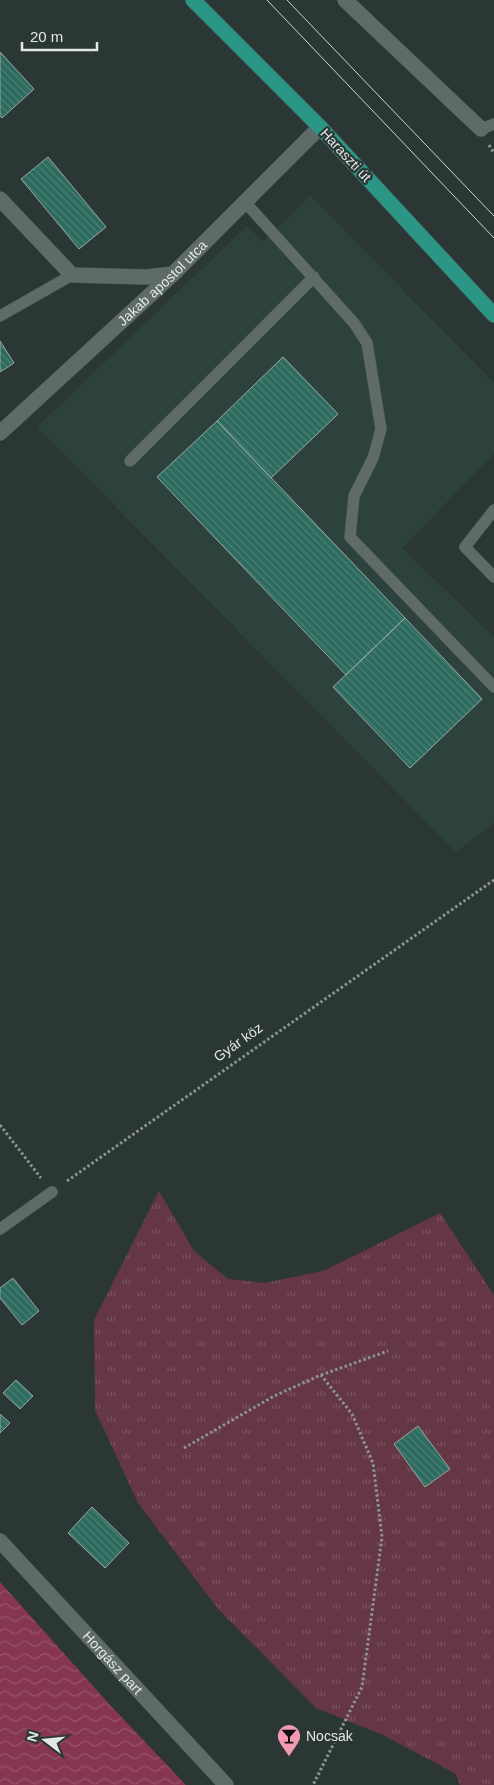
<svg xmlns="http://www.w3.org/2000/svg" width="494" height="1785" font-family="Arial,sans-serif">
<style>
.built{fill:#2e423d}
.grass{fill:url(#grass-tufts)}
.water{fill:url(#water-waves)}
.building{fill:url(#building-back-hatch);stroke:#9aa8a4}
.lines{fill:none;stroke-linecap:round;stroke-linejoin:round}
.lane-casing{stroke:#495351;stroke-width:12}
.street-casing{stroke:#495351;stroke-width:16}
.primary-casing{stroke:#495351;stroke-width:16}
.path{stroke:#8c9592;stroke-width:3;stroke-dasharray:2.5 2.5;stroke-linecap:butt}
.lane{stroke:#5e6b68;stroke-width:11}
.street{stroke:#5e6b68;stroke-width:15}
.primary{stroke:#2b9686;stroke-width:15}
.tram{stroke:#cdd4d2;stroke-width:1}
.labels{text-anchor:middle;stroke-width:4.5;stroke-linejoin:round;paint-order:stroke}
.street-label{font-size:14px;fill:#e1e8e6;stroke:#2b3734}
.poi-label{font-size:14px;fill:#e1e8e6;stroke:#2b3734;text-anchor:start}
</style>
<defs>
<pattern id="grass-tufts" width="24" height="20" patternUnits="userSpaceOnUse" patternTransform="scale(1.25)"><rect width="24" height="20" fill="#653644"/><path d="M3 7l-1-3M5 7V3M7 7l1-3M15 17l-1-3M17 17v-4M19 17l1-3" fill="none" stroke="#7b535f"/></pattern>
<pattern id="water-waves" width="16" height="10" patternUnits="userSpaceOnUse" patternTransform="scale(1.25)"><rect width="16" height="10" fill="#863650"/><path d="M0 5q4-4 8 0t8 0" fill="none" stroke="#975369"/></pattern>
<pattern id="building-back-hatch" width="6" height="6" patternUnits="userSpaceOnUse" patternTransform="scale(1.25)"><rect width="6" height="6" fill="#2d6b5e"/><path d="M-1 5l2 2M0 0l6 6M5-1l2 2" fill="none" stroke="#4b8075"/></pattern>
</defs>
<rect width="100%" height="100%" fill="#2b3734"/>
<path class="built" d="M 310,195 L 494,383 L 494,454 L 402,548 L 494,637 L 494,823 L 456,852 L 37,427 L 247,226 L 263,242 Z"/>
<path class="grass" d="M 159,1191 L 194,1251 L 228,1279 L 264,1283 L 323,1271 L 440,1213 L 494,1295 L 494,1785 L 460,1785 L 456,1774 L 383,1735 L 316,1708 L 218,1609 L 138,1503 L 95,1410 L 94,1320 Z"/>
<path class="water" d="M 0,1582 L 110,1705 L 186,1785 L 0,1785 Z"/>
<path class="building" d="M 0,52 L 34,89 L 2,118 L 0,116 Z
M 48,157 L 106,227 L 79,249 L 21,179 Z
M 0,341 L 14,363 L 0,372 Z
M 283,357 L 338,414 L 271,478 L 217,421 Z
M 217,421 L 405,618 L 346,675 L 157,477 Z
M 405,618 L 482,699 L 410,768 L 333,687 Z
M 13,1278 L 39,1311 L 22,1325 L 0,1298 L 0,1288 Z
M 16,1380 L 33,1396 L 20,1409 L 3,1393 Z
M 0,1414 L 10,1423 L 0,1433 Z
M 418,1426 L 450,1469 L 425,1487 L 394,1444 Z
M 92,1507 L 129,1543 L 105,1568 L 68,1533 Z"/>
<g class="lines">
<g class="lane-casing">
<path id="lane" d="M 481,129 L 494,124
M 245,202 L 354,323 L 367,343 L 381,429 L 373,458 L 354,496 L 350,537 L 494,687
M 0,316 L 72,275
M 130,461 L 314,277
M 494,510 L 465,547 L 494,577
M 0,1229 L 52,1192"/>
</g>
<g class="street-casing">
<g id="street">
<path d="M 345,0 L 481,129"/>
<path d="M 0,199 L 72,275 L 147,277 L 173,274"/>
<path id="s1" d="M 0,433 L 173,274 L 320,127"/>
<path id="s2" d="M 0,1541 L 226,1785"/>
</g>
</g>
<g class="primary-casing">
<path id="primary" d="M 193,0 L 320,127 L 494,315"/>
</g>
<path class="path" d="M 489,145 L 494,153
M 0,1125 L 41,1178
M 67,1181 L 494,880
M 321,1375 L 388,1351
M 184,1448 L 274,1396 L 321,1375 L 352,1414 L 373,1463 L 382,1537 L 362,1687 L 313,1785"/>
<use href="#lane" class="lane"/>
<use href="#street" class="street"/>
<use href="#primary" class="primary"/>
<path class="tram" d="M 267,0 L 494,238
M 287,0 L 494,216"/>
</g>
<defs>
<g id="bar-pin" transform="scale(1.25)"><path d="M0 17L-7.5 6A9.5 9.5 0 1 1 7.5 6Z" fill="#f19ab2" stroke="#2b3734"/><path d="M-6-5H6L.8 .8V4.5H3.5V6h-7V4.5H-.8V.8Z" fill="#111"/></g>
</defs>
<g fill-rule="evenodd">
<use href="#bar-pin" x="289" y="1736"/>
</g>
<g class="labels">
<g class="street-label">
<text transform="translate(346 155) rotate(47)" y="5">Haraszti út</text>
<text dy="5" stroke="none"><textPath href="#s1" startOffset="221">Jakab apostol utca</textPath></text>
<text transform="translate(238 1042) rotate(-35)" y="5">Gyár köz</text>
<text dy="5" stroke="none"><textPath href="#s2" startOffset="166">Horgász part</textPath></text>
</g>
<g class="poi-label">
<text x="306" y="1741">Nocsak</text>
</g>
</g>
<g transform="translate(45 1740) rotate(286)" stroke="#2b3734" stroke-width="4" paint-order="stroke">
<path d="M0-4L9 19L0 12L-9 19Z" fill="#e1e8e6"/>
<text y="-8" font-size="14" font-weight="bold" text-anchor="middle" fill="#e1e8e6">N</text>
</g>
<path d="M22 42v8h75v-8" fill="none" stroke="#e1e8e6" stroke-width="2.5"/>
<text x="30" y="42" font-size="15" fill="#e1e8e6" stroke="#2b3734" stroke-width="4" paint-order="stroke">20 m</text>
</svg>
